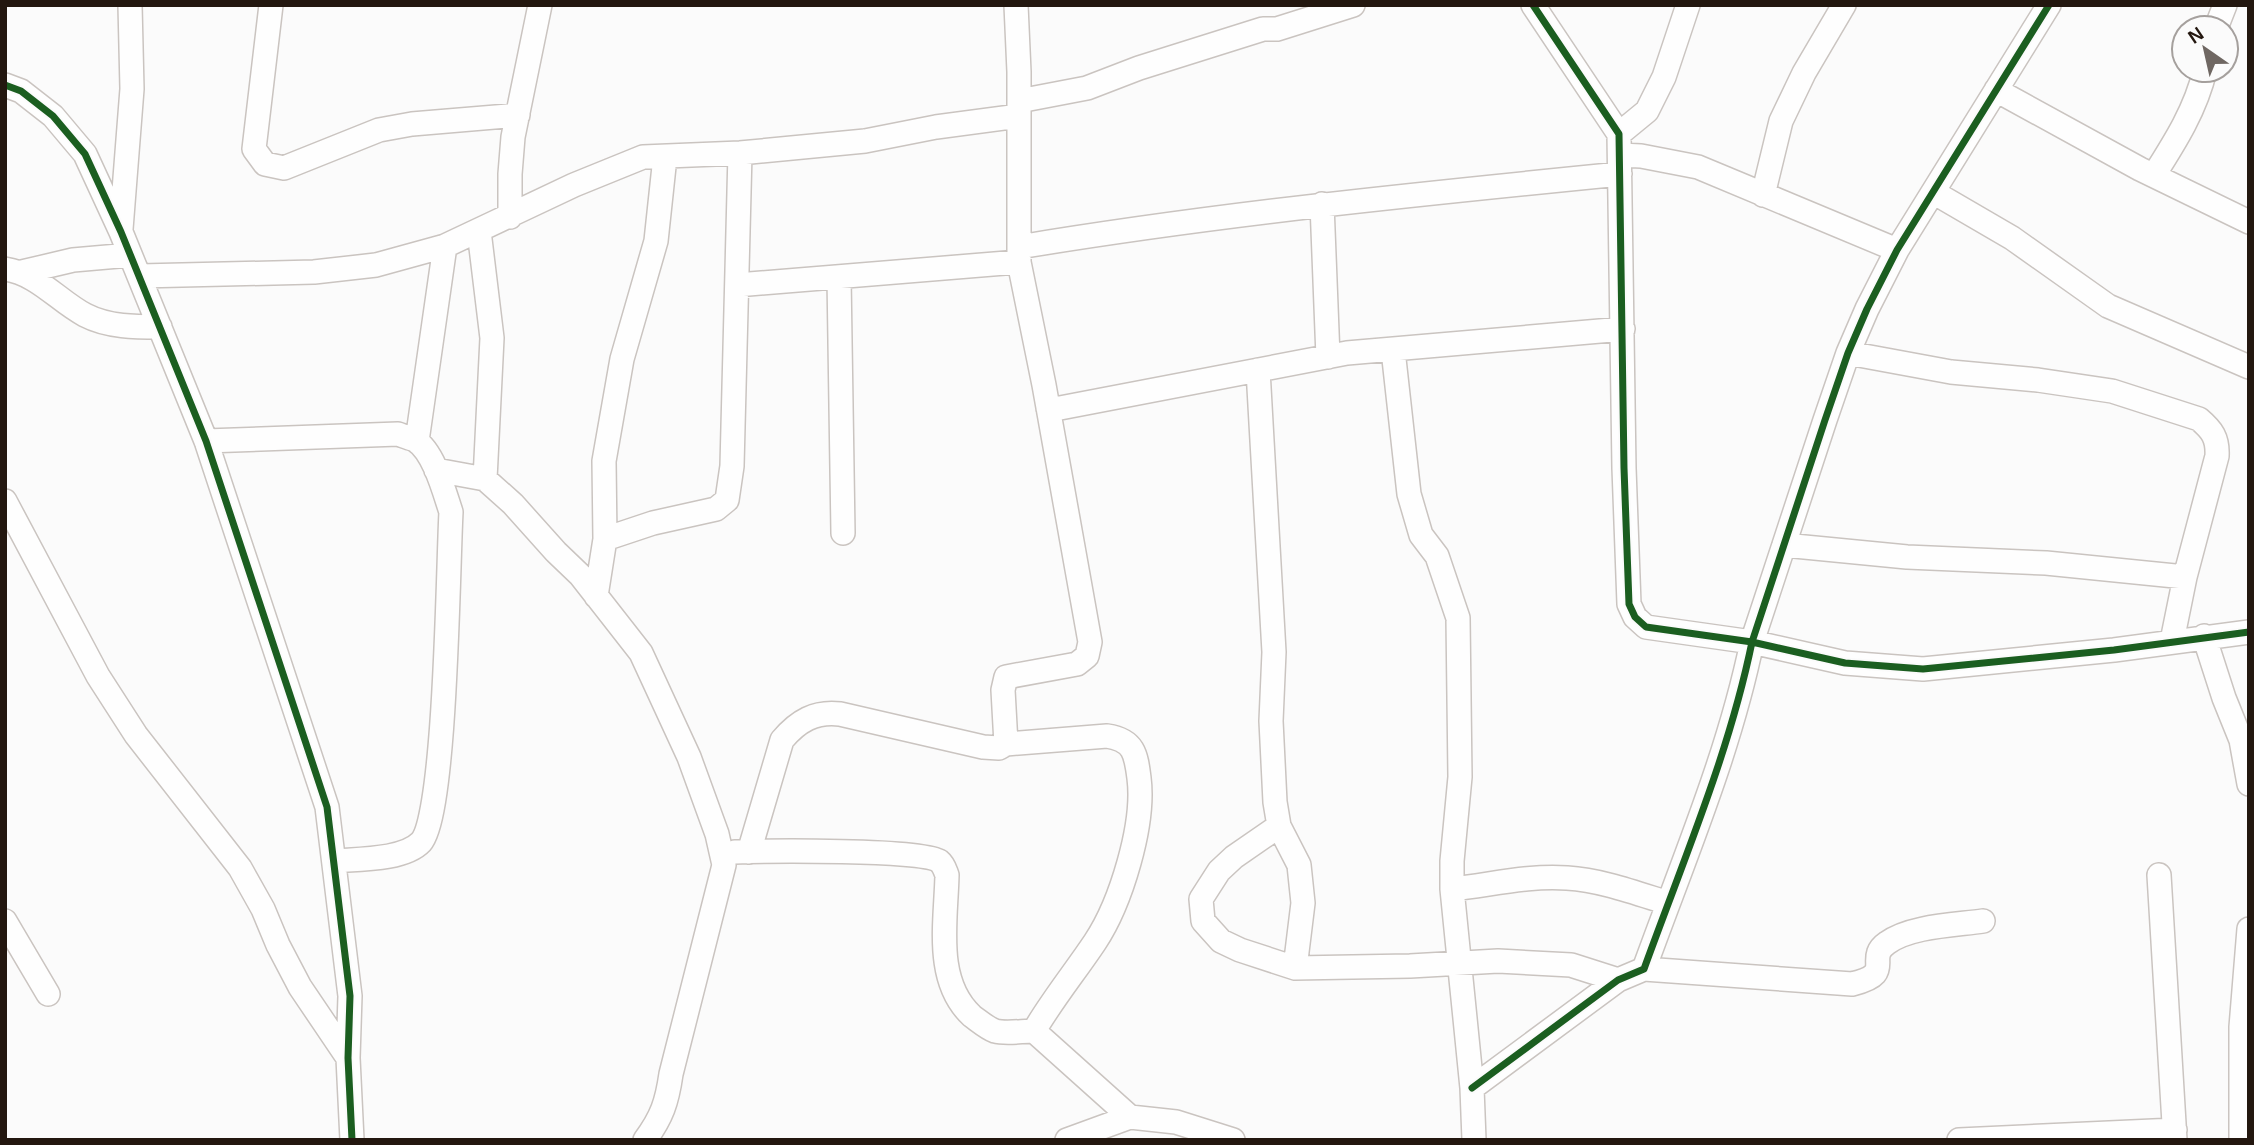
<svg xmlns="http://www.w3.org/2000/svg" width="2254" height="1145" font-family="Helvetica,sans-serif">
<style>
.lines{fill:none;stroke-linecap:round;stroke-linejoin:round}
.minor-casing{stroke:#cac4c0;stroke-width:26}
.minor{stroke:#fefefe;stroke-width:23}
.cycleway-casing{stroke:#fbfbfb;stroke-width:11}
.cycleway{stroke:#1b5e20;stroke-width:7}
</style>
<rect width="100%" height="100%" fill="#fbfbfb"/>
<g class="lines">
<g class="minor-casing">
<path id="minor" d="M 271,5 L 254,149 L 265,164 L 284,168 L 379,130 L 412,124 L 518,115
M 1533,5 L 1619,134 L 1624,468 L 1629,604 L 1635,617 L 1646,627 L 1752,642 L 1845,663 L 1923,669 L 2114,650 L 2249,632
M 2216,28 L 2225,5
M 5,85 L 21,91 L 53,116 L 85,154 L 121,232 L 206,441 L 327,807 L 350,996 L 348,1058 L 352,1140
M 1996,90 L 2140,169 L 2249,222
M 1019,101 L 1087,88 L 1139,68 L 1263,29 L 1277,29 L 1353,5
M 1619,134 L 1647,111 L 1664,77 L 1688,5
M 1620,155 L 1641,156 L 1698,167 L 1897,250
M 2154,175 C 2175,142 2196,109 2205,70
M 1933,192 L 2012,238 L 2108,306 L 2249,367
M 1763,195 L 1781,121 L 1804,73 L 1844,5
M 1322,204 L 1328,357
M 510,217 L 510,174 L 513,137 L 540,5
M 121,229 L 132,89 L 130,5
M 479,231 L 492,338 L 485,479
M 1019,247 C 1218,214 1419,194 1620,174
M 5,269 C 38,274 57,300 85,315 C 108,327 136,327 160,327
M 22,272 L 73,260 L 130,255
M 140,276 L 314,272 L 376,265 L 445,246 L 574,185 L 643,157 L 740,153 L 865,141 L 936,127 L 1019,116
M 839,277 L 843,533
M 737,285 L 1019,262
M 1393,350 L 1409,494 L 1421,535 L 1437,556 L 1458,618 L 1460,777 L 1452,861 L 1452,889 L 1472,1088 L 1474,1140
M 1848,353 L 1951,372 L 2038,380 L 2112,391 L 2199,419 C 2212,430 2218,438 2217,456 L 2185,577 L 2172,641
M 1258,370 L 1274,652 L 1271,721 L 1275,802 L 1279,826 L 1299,865 L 1303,903 L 1295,968
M 1048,408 L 1060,408 L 1347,353 L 1623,329
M 206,441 L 398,434 C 403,436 410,438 415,440 C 434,452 444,491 451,512 C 448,564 446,814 421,842 C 404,860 358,859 334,861
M 417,441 L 445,246
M 436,470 L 485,479 L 513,504 L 556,552 L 580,575 L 641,653 L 689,757 L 717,834 L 724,865 L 671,1074 C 667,1102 662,1117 645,1140
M 5,501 L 98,676 L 136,735 L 240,868 L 263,909 L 278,945 L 300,987 L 348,1058
M 605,539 L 653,523 L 716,509 L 727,500 L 732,466 L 740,153
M 1784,545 L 1907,557 L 2046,563 L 2185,577
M 596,596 L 605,539 L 604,461 L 622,359 L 656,241 L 665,157
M 2204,636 L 2224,698 L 2241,740 L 2249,784
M 1006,744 L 1003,690 L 1006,677 L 1077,664 L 1087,656 L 1090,642 L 1044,385 L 1019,262 L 1019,72 L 1016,5
M 1279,826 L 1234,857 L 1219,871 L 1201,899 L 1203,921 L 1221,941 L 1240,950 L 1295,968 L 1410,966 L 1498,961 L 1571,965 L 1618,980
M 735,852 C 765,851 922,849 939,861 C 944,865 945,870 947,875 C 946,922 934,981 972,1016 C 979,1021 987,1028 995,1031 C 1006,1034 1022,1031 1034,1031 L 1130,1117
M 749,852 L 782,740 C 798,721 815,711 840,714 L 983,747 L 999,748 L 1006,744 L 1107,736 C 1134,740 1136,754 1139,778 C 1145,824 1121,903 1095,942 C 1075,972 1052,1000 1034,1031
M 2159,875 L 2175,1140
M 1452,889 C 1490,885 1529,875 1567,878 C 1601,880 1636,893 1668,903
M 5,921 L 48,994
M 1644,969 L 1852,984 C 1897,973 1864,959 1887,943 C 1910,926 1955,925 1983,921
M 1472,1088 L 1618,980 L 1644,969 C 1683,861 1729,754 1752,642 L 1825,420 L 1848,353 L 1867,309 L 1897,250 L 2049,5
M 1067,1140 L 1130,1117 L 1176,1122 L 1233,1140
M 1959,1140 L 2175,1130
M 2241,1140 L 2241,1027 L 2249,929"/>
</g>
<use href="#minor" class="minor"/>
<g class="cycleway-casing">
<path id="cycleway" d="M 1533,5 L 1619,134 L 1624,468 L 1629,604 L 1635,617 L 1646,627 L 1752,642 L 1845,663 L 1923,669 L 2114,650 L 2249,632
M 5,85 L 21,91 L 53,116 L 85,154 L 121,232 L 206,441 L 327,807 L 350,996 L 348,1058 L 352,1140
M 1472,1088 L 1618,980 L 1644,969 C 1683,861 1729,754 1752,642 L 1825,420 L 1848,353 L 1867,309 L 1897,250 L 2049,5"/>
</g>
<use href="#cycleway" class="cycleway"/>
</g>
<rect width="2254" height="1145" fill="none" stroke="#23170f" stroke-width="14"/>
<g transform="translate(2205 49) rotate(326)"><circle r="33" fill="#fbfbfb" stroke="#a5a09d" stroke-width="2"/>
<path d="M0-5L12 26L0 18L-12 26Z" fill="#6f6762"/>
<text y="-10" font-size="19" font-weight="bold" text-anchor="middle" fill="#23170f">N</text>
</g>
</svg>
